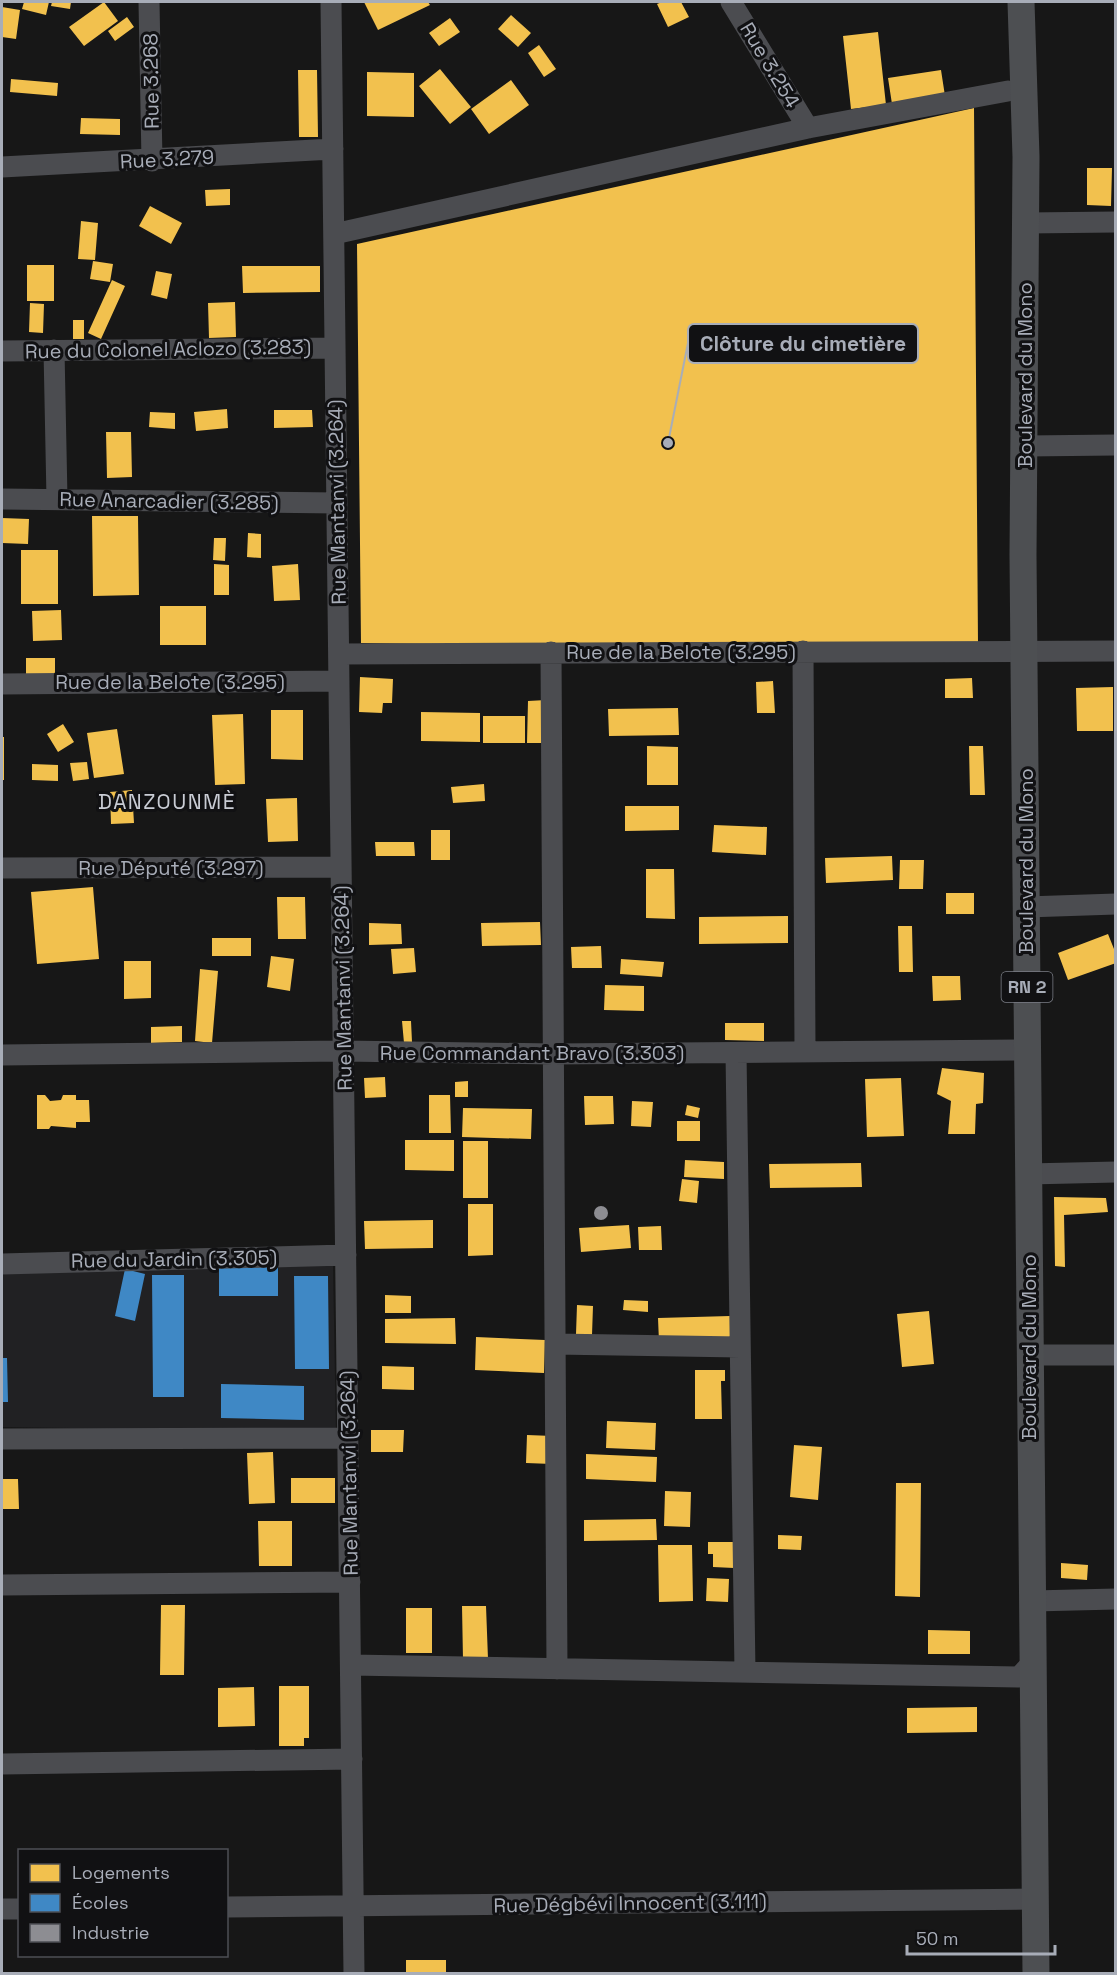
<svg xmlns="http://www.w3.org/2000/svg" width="1117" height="1975" font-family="'Space Grotesk',sans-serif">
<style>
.built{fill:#212123}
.homes{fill:#f2c14e}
.schools{fill:#3f88c5}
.industry{fill:#8d8d92}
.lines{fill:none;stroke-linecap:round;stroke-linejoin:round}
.minor{stroke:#4b4c50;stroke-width:21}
.major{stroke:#4d4f52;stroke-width:27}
.labels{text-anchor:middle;stroke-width:6;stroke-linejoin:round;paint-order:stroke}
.shield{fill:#111113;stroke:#7b7e86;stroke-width:1.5}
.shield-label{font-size:18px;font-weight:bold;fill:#a8adb8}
.street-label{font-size:20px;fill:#a8adb8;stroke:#111113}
.neighbourhood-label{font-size:21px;letter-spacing:1.5px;fill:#c9ccd4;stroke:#111113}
.leader{fill:none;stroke:#a8adb8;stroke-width:2}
.callout-dot{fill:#a8adb8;stroke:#111113;stroke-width:2}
.callout{fill:#111113;stroke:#a8adb8;stroke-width:2}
.callout-label{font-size:21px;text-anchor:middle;font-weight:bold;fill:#a8adb8}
</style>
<rect width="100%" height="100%" fill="#171717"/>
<path class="built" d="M 333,1265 L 336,1432 L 2,1427 L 2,1272 Z"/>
<path class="homes" d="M 24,2 L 49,2 L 46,15 L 22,9 Z
M 52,2 L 71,2 L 70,9 L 51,6 Z
M 104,2 L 118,21 L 84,46 L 69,27 Z
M 364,2 L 428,2 L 430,5 L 378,30 Z
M 662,2 L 681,2 L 689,17 L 668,27 L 657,4 Z
M 2,7 L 20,10 L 16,39 L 2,37 Z
M 511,15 L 531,33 L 518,47 L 498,29 Z
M 127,17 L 134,27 L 115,41 L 108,31 Z
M 450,18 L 460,32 L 439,46 L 429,33 Z
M 878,32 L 886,105 L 851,109 L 843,36 Z
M 539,45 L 556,69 L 544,77 L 528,53 Z
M 440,69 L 471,107 L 450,124 L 419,86 Z
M 298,70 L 317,70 L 318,137 L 299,137 Z
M 941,70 L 945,96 L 892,104 L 888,78 Z
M 367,72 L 414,73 L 414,117 L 367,116 Z
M 11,79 L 58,83 L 57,96 L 10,92 Z
M 511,80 L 529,105 L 489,134 L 471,109 Z
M 974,108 L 978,644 L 922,651 L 361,643 L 357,244 Z
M 81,118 L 120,119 L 120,135 L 80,134 Z
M 1087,168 L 1112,168 L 1111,206 L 1087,205 Z
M 230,189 L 230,205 L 206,206 L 205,190 Z
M 150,206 L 182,223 L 171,244 L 139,226 Z
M 81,221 L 98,223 L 95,260 L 78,259 Z
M 93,261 L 113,264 L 110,282 L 90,279 Z
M 27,265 L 54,265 L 54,301 L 27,301 Z
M 242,266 L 320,266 L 320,292 L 243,293 Z
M 156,271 L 172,274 L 167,299 L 151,295 Z
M 112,280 L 125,286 L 101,339 L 88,333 Z
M 235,302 L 236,337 L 209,338 L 208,303 Z
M 30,303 L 44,304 L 43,333 L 29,332 Z
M 73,320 L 84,320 L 84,339 L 73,339 Z
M 227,409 L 228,428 L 196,431 L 194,412 Z
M 274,410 L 312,410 L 313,427 L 274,428 Z
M 150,412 L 175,413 L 175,429 L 149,427 Z
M 106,432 L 131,432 L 132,477 L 107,478 Z
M 92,516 L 138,516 L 139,595 L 93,596 Z
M 2,518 L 29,519 L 28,544 L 2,543 Z
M 248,533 L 261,534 L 261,558 L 247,557 Z
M 214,538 L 226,538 L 225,561 L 213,560 Z
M 21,550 L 58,550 L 58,604 L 21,604 Z
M 214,564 L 229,565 L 229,595 L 214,595 Z
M 298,564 L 300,600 L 274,601 L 272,566 Z
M 160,606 L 206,606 L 206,645 L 160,645 Z
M 61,610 L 62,640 L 33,641 L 32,611 Z
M 26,658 L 55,658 L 55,677 L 26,678 Z
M 360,677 L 393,679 L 392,703 L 383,703 L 382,713 L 359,712 Z
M 972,678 L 973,698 L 945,698 L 945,679 Z
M 773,681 L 775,713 L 757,713 L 756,682 Z
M 1113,687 L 1113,731 L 1077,731 L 1076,688 Z
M 546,700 L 545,743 L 527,743 L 528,701 Z
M 678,708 L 679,735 L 609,736 L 608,709 Z
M 271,710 L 303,710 L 303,760 L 271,759 Z
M 421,712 L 480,713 L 480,742 L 421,741 Z
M 243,714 L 245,784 L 215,785 L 212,715 Z
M 483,716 L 525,716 L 525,743 L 483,743 Z
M 63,724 L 74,742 L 58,752 L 47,734 Z
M 117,729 L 124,774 L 94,778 L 87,733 Z
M 2,737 L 4,737 L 4,780 L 2,780 Z
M 647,746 L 678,747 L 678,785 L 647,785 Z
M 969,746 L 983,746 L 985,795 L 970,795 Z
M 87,762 L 89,779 L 73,781 L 70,763 Z
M 32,764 L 58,765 L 58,781 L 32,780 Z
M 484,784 L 485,801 L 453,803 L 451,787 Z
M 132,790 L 134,823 L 111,824 L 110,792 Z
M 297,798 L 298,841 L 268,842 L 266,799 Z
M 625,806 L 679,806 L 679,830 L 625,831 Z
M 714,825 L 767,827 L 766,855 L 712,852 Z
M 431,830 L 450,830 L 450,860 L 431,860 Z
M 375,842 L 414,842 L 415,856 L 376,856 Z
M 892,856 L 893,880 L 826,883 L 825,858 Z
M 900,860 L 924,860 L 923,889 L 899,889 Z
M 646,869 L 674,869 L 675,919 L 646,918 Z
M 93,887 L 99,959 L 37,964 L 31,892 Z
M 946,893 L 974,893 L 974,914 L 946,914 Z
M 277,897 L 305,897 L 306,939 L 278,939 Z
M 788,916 L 788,943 L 699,944 L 699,917 Z
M 540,922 L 541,945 L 482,946 L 481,923 Z
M 369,923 L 401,924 L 402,944 L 369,945 Z
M 898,926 L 912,926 L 913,972 L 899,972 Z
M 1108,934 L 1116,954 L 1116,963 L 1068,980 L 1058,953 Z
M 212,938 L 251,938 L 251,956 L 212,956 Z
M 601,946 L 602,968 L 572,968 L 571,947 Z
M 414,948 L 416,972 L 393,974 L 391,949 Z
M 271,956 L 294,959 L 290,991 L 267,987 Z
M 621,959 L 664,962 L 662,977 L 620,974 Z
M 124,961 L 151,961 L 151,998 L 124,999 Z
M 200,969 L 218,971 L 212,1043 L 195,1041 Z
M 932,976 L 960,976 L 961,1000 L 933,1001 Z
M 605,985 L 644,986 L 644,1011 L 604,1010 Z
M 402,1021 L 411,1021 L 412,1042 L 404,1043 Z
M 725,1023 L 764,1023 L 764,1041 L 725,1040 Z
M 182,1026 L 182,1042 L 151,1043 L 151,1027 Z
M 942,1068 L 984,1073 L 983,1103 L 976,1104 L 975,1134 L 948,1134 L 951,1101 L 937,1094 Z
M 385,1077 L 386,1097 L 365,1098 L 364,1078 Z
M 901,1078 L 904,1136 L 867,1137 L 865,1079 Z
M 468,1081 L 468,1097 L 455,1097 L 455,1082 Z
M 37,1095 L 45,1095 L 50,1101 L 61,1100 L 63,1095 L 76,1095 L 76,1100 L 89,1100 L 90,1122 L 76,1122 L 76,1128 L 51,1126 L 49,1129 L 37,1129 Z
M 429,1095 L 450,1095 L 451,1133 L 429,1133 Z
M 584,1096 L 613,1096 L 614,1124 L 585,1125 Z
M 632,1101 L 653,1102 L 651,1127 L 631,1126 Z
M 687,1105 L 700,1108 L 698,1118 L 685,1115 Z
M 463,1108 L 532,1109 L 531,1139 L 462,1137 Z
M 677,1121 L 700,1121 L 700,1141 L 677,1141 Z
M 405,1140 L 454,1140 L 454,1171 L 405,1170 Z
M 463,1141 L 488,1141 L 488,1198 L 463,1198 Z
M 685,1160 L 724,1162 L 724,1179 L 684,1177 Z
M 861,1163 L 862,1187 L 770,1188 L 769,1164 Z
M 682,1179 L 699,1181 L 697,1203 L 679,1201 Z
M 1054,1197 L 1106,1198 L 1108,1212 L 1064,1215 L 1065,1267 L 1055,1266 Z
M 468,1204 L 493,1204 L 493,1255 L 468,1256 Z
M 433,1220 L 433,1248 L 365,1249 L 364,1221 Z
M 629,1225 L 631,1248 L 581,1252 L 579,1228 Z
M 661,1226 L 662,1250 L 639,1250 L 638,1227 Z
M 385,1295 L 411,1296 L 411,1313 L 385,1313 Z
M 624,1300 L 648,1301 L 648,1312 L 623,1310 Z
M 577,1305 L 593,1306 L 592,1335 L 576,1334 Z
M 929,1311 L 934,1364 L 902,1367 L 897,1314 Z
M 730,1316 L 731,1340 L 659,1342 L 658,1318 Z
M 455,1318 L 456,1344 L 385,1343 L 385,1319 Z
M 476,1337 L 545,1340 L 544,1373 L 475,1370 Z
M 382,1366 L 414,1367 L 414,1390 L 382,1389 Z
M 695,1370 L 725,1370 L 725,1381 L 721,1381 L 722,1419 L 695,1419 Z
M 607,1421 L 656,1423 L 655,1450 L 606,1448 Z
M 371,1430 L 404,1430 L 403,1452 L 371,1452 Z
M 527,1435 L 553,1436 L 552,1464 L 526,1463 Z
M 794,1445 L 822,1447 L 818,1500 L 790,1497 Z
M 273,1452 L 275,1503 L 249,1504 L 247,1453 Z
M 586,1454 L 657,1457 L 656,1482 L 586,1479 Z
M 291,1478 L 335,1478 L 335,1503 L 291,1503 Z
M 2,1479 L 18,1479 L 19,1509 L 2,1509 Z
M 896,1483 L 921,1483 L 920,1597 L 895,1596 Z
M 665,1491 L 691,1492 L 690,1527 L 664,1526 Z
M 656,1519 L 657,1540 L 584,1541 L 584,1520 Z
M 258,1521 L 292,1521 L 292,1566 L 259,1566 Z
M 778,1535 L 802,1536 L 801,1550 L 778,1549 Z
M 708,1542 L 734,1542 L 734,1568 L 713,1567 L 713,1554 L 708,1554 Z
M 658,1545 L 692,1545 L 693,1601 L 659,1602 Z
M 1061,1563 L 1088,1565 L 1087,1580 L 1061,1578 Z
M 707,1578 L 729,1579 L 728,1602 L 706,1601 Z
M 161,1605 L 185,1605 L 184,1675 L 160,1675 Z
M 462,1606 L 486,1606 L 488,1659 L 463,1660 Z
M 406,1608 L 432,1608 L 432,1653 L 406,1653 Z
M 928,1630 L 970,1631 L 970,1654 L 928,1654 Z
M 279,1686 L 309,1686 L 309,1738 L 304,1738 L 304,1746 L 279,1746 Z
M 254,1687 L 255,1726 L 218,1727 L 218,1688 Z
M 977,1707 L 977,1732 L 907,1733 L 907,1708 Z
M 406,1960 L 446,1960 L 446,1974 L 406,1974 Z"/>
<path class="schools" d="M 219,1265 L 278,1266 L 278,1296 L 219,1296 Z
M 125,1269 L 145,1274 L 135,1321 L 115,1316 Z
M 152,1275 L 184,1275 L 184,1397 L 153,1397 Z
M 294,1276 L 328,1276 L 329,1369 L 295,1369 Z
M 2,1358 L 7,1358 L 8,1402 L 2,1402 Z
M 221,1384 L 304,1386 L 304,1420 L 221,1418 Z"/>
<path class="industry" d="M594 1213a7 7 0 1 1 14 0a7 7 0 1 1-14 0Z"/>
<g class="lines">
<path class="minor" d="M 149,2 L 152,161
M 331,2 L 354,1974
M 731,2 L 808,128
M 2,167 L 333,149
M 1026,223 L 1116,222
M 334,234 L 808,128 L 1008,91
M 54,350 L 57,499
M 2,351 L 335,348
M 1026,446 L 1116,445
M 2,499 L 337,503
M 803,651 L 805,1051
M 551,652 L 557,1669
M 339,654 L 1116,651
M 2,684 L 339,681
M 2,868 L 341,867
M 1026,907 L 1116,904
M 736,1053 L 745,1672
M 2,1055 L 343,1051 L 553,1054 L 1027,1050
M 1028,1174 L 1116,1172
M 2,1264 L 346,1255
M 555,1344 L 740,1347
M 1029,1355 L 1116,1355
M 2,1439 L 348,1438
M 2,1585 L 350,1582
M 1033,1601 L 1116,1599
M 351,1665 L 1019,1677 L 1035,1660
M 2,1764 L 352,1759
M 226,1907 L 1034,1899
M 2,1909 L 20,1909"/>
<path class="major" d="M 1021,2 L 1026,157 L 1023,555 L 1036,1974"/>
</g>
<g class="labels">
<rect class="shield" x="1001.5" y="972" width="51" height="30" rx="4.5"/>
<g class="shield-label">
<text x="1027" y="993">RN 2</text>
</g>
<g class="street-label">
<text transform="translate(770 65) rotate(59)" y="7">Rue 3.254</text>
<text transform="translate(151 81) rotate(-91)" y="7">Rue 3.268</text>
<text transform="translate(167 159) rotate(-3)" y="7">Rue 3.279</text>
<text transform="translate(168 349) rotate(-1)" y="7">Rue du Colonel Aclozo (3.283)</text>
<text transform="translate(1025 375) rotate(-90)" y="7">Boulevard du Mono</text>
<text transform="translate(169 501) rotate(1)" y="7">Rue Anarcadier (3.285)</text>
<text transform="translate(337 502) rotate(-91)" y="7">Rue Mantanvi (3.264)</text>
<text x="681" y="659">Rue de la Belote (3.295)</text>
<text x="170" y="689">Rue de la Belote (3.295)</text>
<text transform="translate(1026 861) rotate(-90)" y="7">Boulevard du Mono</text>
<text x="171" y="875">Rue Député (3.297)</text>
<text transform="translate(343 988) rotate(-91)" y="7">Rue Mantanvi (3.264)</text>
<text x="532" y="1060">Rue Commandant Bravo (3.303)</text>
<text transform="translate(174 1259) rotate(-1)" y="7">Rue du Jardin (3.305)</text>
<text transform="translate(1029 1347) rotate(-90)" y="7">Boulevard du Mono</text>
<text transform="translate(349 1473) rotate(-91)" y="7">Rue Mantanvi (3.264)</text>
<text transform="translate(630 1903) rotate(-1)" y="7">Rue Dégbévi Innocent (3.111)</text>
</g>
<g class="neighbourhood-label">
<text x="167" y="809">DANZOUNMÈ</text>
</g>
</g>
<path class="leader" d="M668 443L688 343"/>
<circle class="callout-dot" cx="668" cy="443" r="6"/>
<rect class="callout" x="688" y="324" width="230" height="39" rx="6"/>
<g class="callout-label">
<text x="803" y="351">Clôture du cimetière</text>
</g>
<rect width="1117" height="1975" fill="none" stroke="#a8adb8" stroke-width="6"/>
<rect x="18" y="1849" width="210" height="108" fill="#111113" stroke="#4d4f55" stroke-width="1.5"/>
<rect x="30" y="1864" width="30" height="18" fill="#f2c14e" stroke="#4d4f55" stroke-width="1.5"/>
<text x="72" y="1879" font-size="18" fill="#a8adb8">Logements</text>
<rect x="30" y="1894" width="30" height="18" fill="#3f88c5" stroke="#4d4f55" stroke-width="1.5"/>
<text x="72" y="1909" font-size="18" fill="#a8adb8">Écoles</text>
<rect x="30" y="1924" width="30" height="18" fill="#8d8d92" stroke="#4d4f55" stroke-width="1.5"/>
<text x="72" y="1939" font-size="18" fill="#a8adb8">Industrie</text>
<path d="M907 1945v9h148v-9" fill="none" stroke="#a8adb8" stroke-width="3"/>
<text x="916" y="1945" font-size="18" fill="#a8adb8" stroke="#111113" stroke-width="4.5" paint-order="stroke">50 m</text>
</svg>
